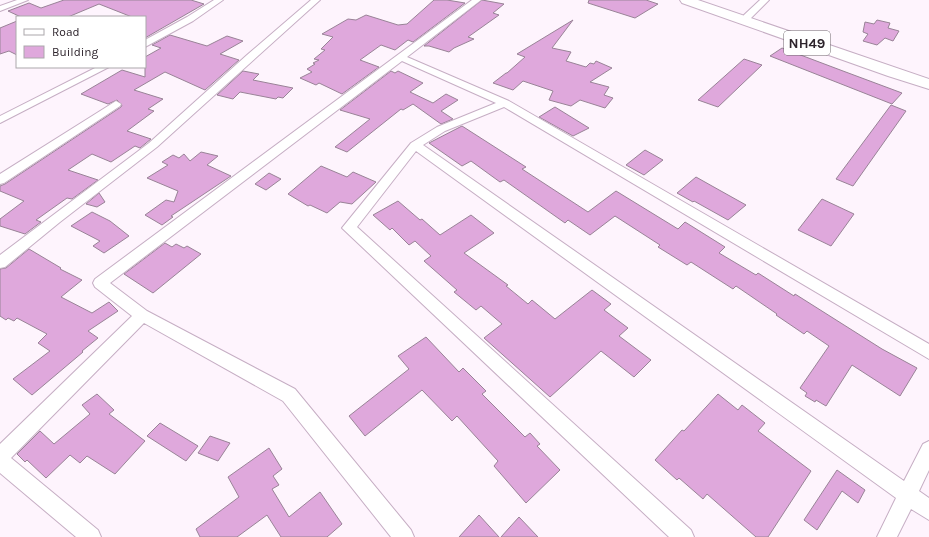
<svg xmlns="http://www.w3.org/2000/svg" width="929" height="537" font-family="Karla,sans-serif">
<style>
.building{fill:#dfa8dc;stroke:#998397}
.lines{fill:none;stroke-linecap:round;stroke-linejoin:round}
.minor-casing{stroke:#c6aec4;stroke-width:2}
.trunk-casing{stroke:#c6aec4;stroke-width:2}
.minor{fill:#fff;fill-rule:evenodd}
.trunk{fill:#fff;fill-rule:evenodd}
.labels{text-anchor:middle;stroke-width:3;stroke-linejoin:round;paint-order:stroke}
.shield{fill:#fff;stroke:#6c666b;stroke-width:1}
.shield-label{font-size:14px;font-weight:bold;fill:#2d242c}
</style>
<rect width="100%" height="100%" fill="#fef4fd"/>
<path class="building" d="M 64,0 L 191,0 L 204,4 L 145,38 L 145,17 L 132,17 L 99,4 L 68,17 L 21,17 L 8,11 L 29,3 L 41,8 Z
M 434,0 L 447,0 L 465,3 L 413,42 L 408,40 L 395,50 L 381,45 L 360,60 L 379,67 L 342,94 L 319,83 L 316,85 L 300,78 L 312,72 L 307,69 L 315,64 L 313,63 L 319,60 L 314,59 L 325,50 L 321,49 L 333,37 L 322,34 L 348,19 L 356,20 L 366,15 L 398,25 L 407,24 Z
M 482,0 L 504,4 L 493,13 L 499,15 L 468,37 L 474,39 L 454,48 L 449,52 L 429,46 L 424,46 Z
M 589,0 L 646,0 L 658,4 L 635,18 L 588,3 Z
M 573,20 L 552,48 L 571,52 L 566,61 L 586,67 L 590,63 L 594,64 L 596,61 L 612,68 L 590,82 L 609,87 L 604,95 L 613,98 L 605,108 L 580,100 L 571,106 L 549,100 L 553,91 L 523,81 L 513,90 L 493,83 L 506,73 L 507,73 L 525,57 L 517,54 Z
M 877,20 L 890,23 L 888,28 L 899,31 L 893,41 L 885,38 L 877,45 L 863,41 L 868,34 L 863,32 L 865,22 L 874,24 Z
M 17,21 L 17,55 L 9,51 L 0,54 L 0,28 Z
M 170,35 L 207,46 L 227,36 L 243,41 L 220,54 L 239,60 L 205,90 L 165,72 L 134,90 L 163,99 L 148,109 L 154,111 L 127,131 L 151,139 L 140,148 L 135,146 L 111,162 L 92,154 L 68,170 L 98,180 L 72,199 L 67,198 L 36,220 L 41,222 L 25,234 L 0,226 L 0,219 L 24,201 L 0,191 L 0,186 L 5,184 L 121,107 L 122,105 L 117,100 L 108,104 L 81,94 L 122,70 L 145,77 L 145,57 L 161,48 L 152,45 Z
M 782,48 L 843,71 L 902,93 L 892,104 L 770,56 Z
M 744,59 L 762,65 L 718,107 L 698,100 Z
M 243,71 L 259,74 L 253,80 L 293,88 L 283,98 L 278,97 L 276,99 L 240,92 L 233,99 L 217,95 Z
M 391,71 L 395,73 L 398,71 L 423,83 L 410,92 L 433,103 L 446,94 L 458,100 L 441,111 L 453,119 L 441,124 L 413,104 L 403,110 L 401,109 L 347,152 L 335,147 L 370,119 L 340,110 Z
M 891,105 L 906,111 L 853,186 L 836,179 Z
M 555,107 L 589,128 L 573,136 L 539,117 Z
M 462,126 L 526,167 L 522,169 L 588,212 L 616,191 L 678,229 L 685,222 L 725,247 L 719,253 L 756,275 L 758,273 L 794,296 L 795,294 L 882,349 L 917,368 L 900,396 L 852,365 L 826,406 L 816,400 L 815,402 L 805,396 L 807,393 L 800,388 L 829,346 L 807,331 L 804,334 L 776,315 L 777,314 L 736,286 L 733,289 L 691,262 L 687,265 L 658,247 L 660,245 L 615,216 L 590,235 L 568,220 L 565,223 L 504,180 L 500,182 L 471,161 L 462,166 L 429,143 Z
M 645,150 L 663,160 L 644,175 L 626,165 Z
M 201,152 L 218,156 L 207,165 L 231,176 L 171,216 L 173,217 L 162,225 L 145,215 L 166,200 L 174,202 L 178,191 L 147,178 L 168,165 L 162,162 L 173,155 L 179,158 L 184,154 L 190,161 Z
M 321,166 L 347,177 L 353,172 L 376,182 L 352,204 L 340,202 L 327,213 L 310,205 L 308,206 L 288,194 Z
M 269,173 L 281,179 L 266,190 L 255,184 Z
M 696,177 L 712,186 L 746,205 L 728,220 L 694,201 L 693,202 L 677,193 Z
M 99,193 L 105,202 L 97,207 L 86,204 Z
M 822,199 L 854,214 L 831,246 L 798,230 Z
M 398,201 L 420,220 L 422,219 L 440,235 L 471,215 L 494,233 L 464,253 L 508,285 L 506,286 L 528,304 L 532,300 L 555,319 L 592,290 L 611,304 L 604,310 L 628,328 L 619,336 L 651,360 L 634,377 L 601,351 L 550,397 L 484,338 L 502,324 L 481,306 L 476,310 L 454,292 L 457,290 L 424,261 L 431,256 L 415,241 L 409,245 L 392,228 L 390,230 L 373,215 Z
M 92,212 L 110,221 L 129,236 L 104,253 L 93,246 L 100,241 L 71,226 Z
M 165,243 L 172,247 L 176,244 L 184,248 L 187,246 L 201,254 L 153,293 L 124,274 Z
M 29,249 L 61,268 L 60,269 L 82,280 L 61,297 L 92,313 L 109,302 L 118,311 L 88,331 L 98,338 L 82,351 L 83,352 L 32,395 L 13,379 L 50,351 L 38,343 L 47,334 L 17,318 L 14,321 L 8,318 L 6,320 L 0,316 L 0,269 L 6,268 Z
M 426,337 L 459,372 L 463,368 L 486,391 L 482,394 L 525,437 L 530,433 L 540,444 L 537,446 L 560,470 L 526,503 L 494,466 L 498,461 L 457,416 L 452,421 L 422,390 L 365,436 L 349,416 L 409,369 L 398,356 Z
M 97,394 L 114,410 L 109,414 L 145,441 L 115,474 L 87,456 L 80,463 L 70,455 L 46,478 L 27,460 L 25,462 L 17,454 L 40,431 L 54,444 L 90,414 L 82,405 Z
M 718,394 L 738,410 L 742,405 L 765,423 L 758,431 L 811,471 L 768,537 L 756,537 L 707,494 L 703,499 L 679,478 L 677,480 L 655,460 L 682,430 L 684,431 Z
M 160,423 L 198,446 L 186,461 L 147,436 Z
M 210,436 L 230,443 L 218,461 L 198,453 Z
M 269,448 L 282,469 L 273,476 L 279,485 L 272,489 L 289,517 L 320,492 L 342,524 L 327,537 L 281,537 L 267,515 L 237,537 L 200,537 L 196,529 L 239,497 L 228,477 Z
M 837,470 L 865,490 L 858,503 L 842,491 L 817,530 L 804,520 Z
M 479,515 L 499,537 L 459,537 Z
M 519,517 L 538,537 L 501,537 Z"/>
<g class="lines">
<g class="minor-casing">
<path id="minor" d="M 17,0 L 28,0 L 0,11 L 0,6 Z
M 214,0 L 223,0 L 193,21 L 145,47 L 145,40 L 187,17 Z
M 311,0 L 320,0 L 157,147 L 60,222 L 5,267 L 0,268 L 0,255 L 149,143 L 247,55 Z
M 472,0 L 481,0 L 407,57 L 509,101 L 929,344 L 929,359 L 504,107 L 445,131 L 423,145 L 904,481 L 923,444 L 929,441 L 929,470 L 919,491 L 929,498 L 929,520 L 911,509 L 897,537 L 877,537 L 896,498 L 416,151 L 357,227 L 691,530 L 694,537 L 669,537 L 342,228 L 411,143 L 437,127 L 496,103 L 402,61 L 110,283 L 147,311 L 295,389 L 411,530 L 414,537 L 391,537 L 283,401 L 144,323 L 11,458 L 98,530 L 101,537 L 76,537 L 0,473 L 0,444 L 132,316 L 95,287 L 93,283 L 95,279 Z
M 760,0 L 769,0 L 750,19 L 744,19 L 743,17 L 744,15 Z
M 97,67 L 109,67 L 0,123 L 0,116 Z
M 116,101 L 121,104 L 120,106 L 4,183 L 0,184 L 0,174 Z"/>
</g>
<g class="trunk-casing">
<path id="trunk" d="M 680,0 L 698,0 L 929,79 L 929,89 L 888,76 L 682,3 Z"/>
</g>
<use href="#minor" class="minor"/>
<use href="#trunk" class="trunk"/>
</g>
<g class="labels">
<rect class="shield" x="784" y="31" width="46" height="24" rx="3"/>
<g class="shield-label">
<text x="807" y="48">NH49</text>
</g>
</g>
<rect x="16" y="16" width="130" height="52" fill="#ffffff" stroke="#aba7ab"/>
<rect x="24" y="29" width="20" height="6" fill="#ffffff" stroke="#aba7ab"/>
<text x="52" y="36" font-size="12" fill="#2d242c">Road</text>
<rect x="24" y="46" width="20" height="12" fill="#dfa8dc" stroke="#aba7ab"/>
<text x="52" y="56" font-size="12" fill="#2d242c">Building</text>
</svg>
